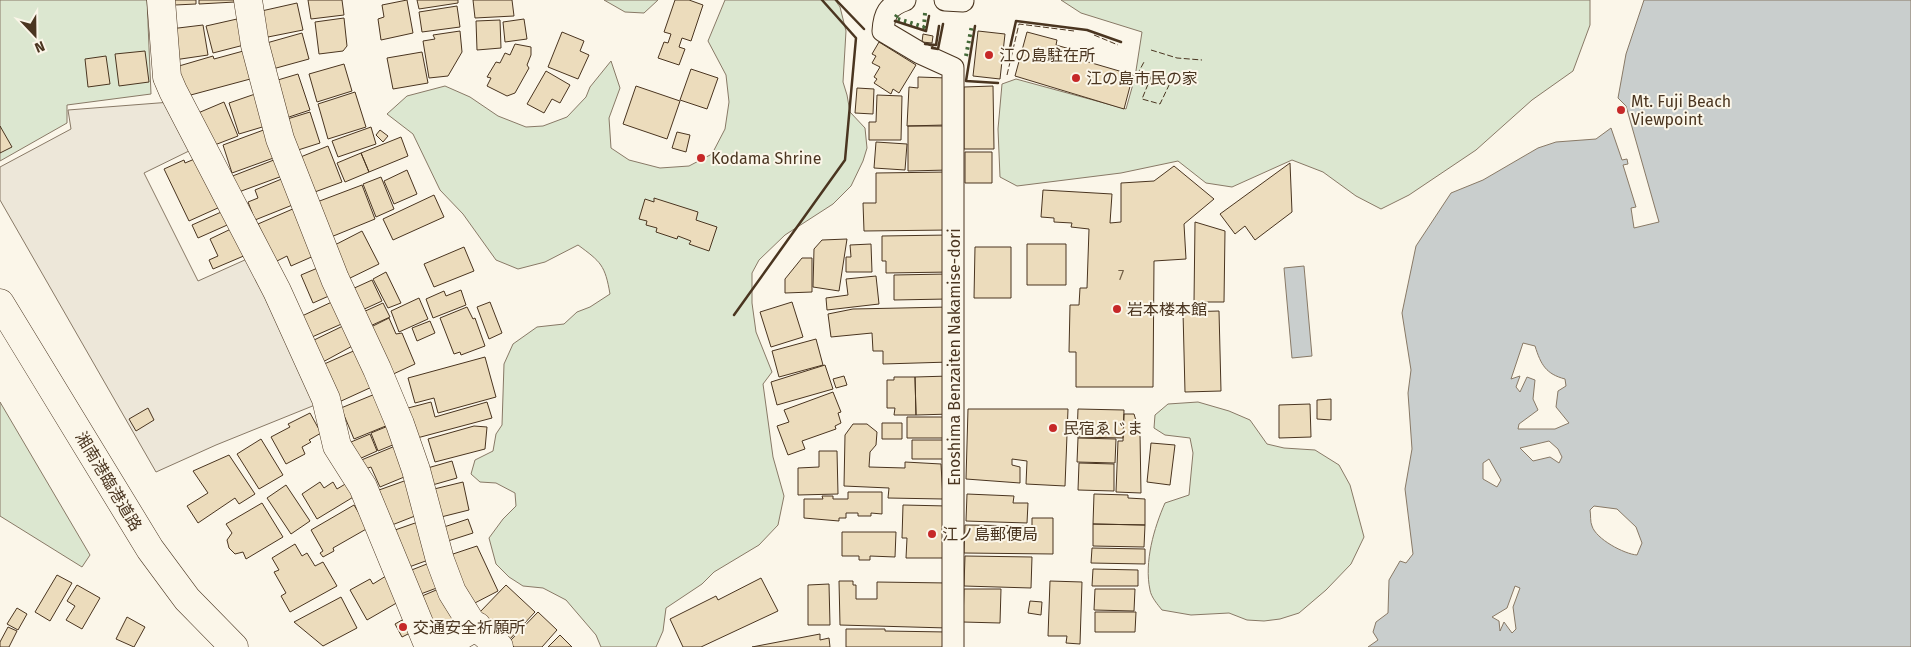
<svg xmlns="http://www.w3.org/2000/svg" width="1911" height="647" font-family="'Fira Sans','Noto Sans JP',sans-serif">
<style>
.green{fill:#dce7d0;stroke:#887966}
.parking{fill:#ede7d9;stroke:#887966}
.water{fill:#c9cecd;stroke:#887966;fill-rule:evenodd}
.building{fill:#ecdcbc;stroke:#4a3520}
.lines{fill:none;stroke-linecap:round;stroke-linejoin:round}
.pedestrian-casing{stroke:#4a3520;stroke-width:23}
.minor-casing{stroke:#4a3520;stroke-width:29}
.tertiary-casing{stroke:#4a3520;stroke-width:29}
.pedestrian{stroke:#fbf6e9;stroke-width:21}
.minor{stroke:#fbf6e9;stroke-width:28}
.tertiary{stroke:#fbf6e9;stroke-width:28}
.hedge{stroke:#436837;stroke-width:4;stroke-dasharray:2.5 4;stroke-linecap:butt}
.fence{stroke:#4a3520;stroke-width:1;stroke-dasharray:6 2.5;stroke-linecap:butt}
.wall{stroke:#4a3520;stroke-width:2.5}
.poi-dot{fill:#c62828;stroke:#fbf6e9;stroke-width:2}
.labels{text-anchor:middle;stroke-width:4;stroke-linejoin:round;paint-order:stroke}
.number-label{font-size:14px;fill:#725f47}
.poi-label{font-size:16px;fill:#4a3520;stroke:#fbf6e9;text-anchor:start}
.street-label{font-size:16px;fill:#4a3520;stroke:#fbf6e9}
</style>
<rect width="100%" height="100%" fill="#fbf6e9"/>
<path class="green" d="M 0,0 L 147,0 L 151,94 L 67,105 L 67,123 L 0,161 Z
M 604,0 L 658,0 L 644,13 L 625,12 Z
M 725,0 L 835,0 L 840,7 L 846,31 L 843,82 L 847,95 L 850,112 L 865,128 L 867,148 L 863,161 L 851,186 L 833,204 L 785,235 L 759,260 L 752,273 L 752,303 L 756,332 L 772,372 L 763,384 L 773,457 L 784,496 L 778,525 L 759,545 L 714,572 L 702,584 L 666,608 L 663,631 L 656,647 L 601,647 L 596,635 L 566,600 L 543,588 L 523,586 L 509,577 L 496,564 L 489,538 L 503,519 L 516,506 L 515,493 L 496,483 L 480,482 L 471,474 L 475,460 L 493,451 L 496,434 L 502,425 L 504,364 L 513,344 L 537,327 L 564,324 L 577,312 L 590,307 L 610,294 C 605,265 601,262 578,245 L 545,262 L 518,269 L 496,260 L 463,214 L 440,190 L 413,134 L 387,114 L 407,96 L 445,86 L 470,97 L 498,116 L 526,127 L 543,126 L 567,117 L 586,97 L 590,87 L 611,61 L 620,88 L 609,118 L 611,148 L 629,160 L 660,168 L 689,166 L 712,154 L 725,129 L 729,102 L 726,75 L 708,41 Z
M 1061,0 L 1590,0 L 1590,25 L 1573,71 L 1532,100 L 1476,150 L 1409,195 L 1381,209 L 1356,196 L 1323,172 L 1292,160 L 1232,187 L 1206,183 L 1178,161 L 1121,173 L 1017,186 L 1000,177 L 998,129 L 1002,84 L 1016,79 L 1126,109 L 1135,77 L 1142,32 L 1081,13 Z
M 0,402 L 90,555 L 82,567 L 0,516 Z
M 1198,402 L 1229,411 L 1250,420 L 1267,444 L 1284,448 L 1315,450 L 1339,465 L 1350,485 L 1364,537 L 1351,564 L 1326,590 L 1299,613 L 1280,619 L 1264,621 L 1247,620 L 1229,613 L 1191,615 L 1162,610 C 1158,605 1151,597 1150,590 C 1144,562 1154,528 1165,503 L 1189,495 L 1193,453 L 1190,438 L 1165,435 L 1154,428 L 1155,415 L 1168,404 Z"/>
<path class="parking" d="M 171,102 L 193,149 L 144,173 L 198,281 L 247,259 L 315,405 L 216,445 L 156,472 L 0,200 L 0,167 L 71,129 L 68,110 Z"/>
<path class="water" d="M 1644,0 L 1911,0 L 1911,647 L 1368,647 L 1378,640 L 1373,632 L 1376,622 L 1388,613 L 1389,580 L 1400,561 L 1406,563 L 1413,554 L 1405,489 L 1412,449 L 1408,393 L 1411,370 L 1402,313 L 1416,246 L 1451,193 L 1483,180 L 1538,148 L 1556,142 L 1596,139 L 1611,128 L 1622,160 L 1627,159 L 1628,164 L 1623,165 L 1636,207 L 1631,208 L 1634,228 L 1659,222 L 1626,106 L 1618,98 L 1626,54 ZM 1523,343 L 1535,346 C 1541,365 1546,374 1565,379 L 1566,386 L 1558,391 L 1556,407 L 1569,423 L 1555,429 L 1518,429 L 1519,424 L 1538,410 L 1533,399 L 1535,380 L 1527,377 L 1520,392 L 1516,387 L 1520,376 L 1511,379 ZM 1549,441 L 1558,449 L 1562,457 L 1559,463 L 1550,457 L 1533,461 L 1520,448 ZM 1489,459 L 1501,480 L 1497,487 L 1483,479 L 1483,463 ZM 1594,506 L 1617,509 L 1636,527 L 1642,543 L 1637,555 C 1624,554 1596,539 1592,526 C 1590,522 1591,515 1590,510 ZM 1515,586 L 1520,588 L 1513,607 L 1516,629 L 1512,633 L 1504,622 L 1500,631 L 1499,621 L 1492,617 L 1507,608 Z
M 1304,266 L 1312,356 L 1292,358 L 1284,268 Z"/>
<path class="building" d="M 174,0 L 196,0 L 196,4 L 175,5 Z
M 199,0 L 235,0 L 235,2 L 199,4 Z
M 308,0 L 342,0 L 344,15 L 311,19 Z
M 407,0 L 413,33 L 381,40 L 378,19 L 384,17 L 382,5 Z
M 417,0 L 458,0 L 458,3 L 419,9 Z
M 473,0 L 512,0 L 514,16 L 475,18 Z
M 675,0 L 689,0 L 703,5 L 691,41 L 682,38 L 679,47 L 685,49 L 679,65 L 658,58 L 664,42 L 668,43 L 671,34 L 664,32 Z
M 297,3 L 303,30 L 263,38 L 257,12 Z
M 457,6 L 460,27 L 422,32 L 419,12 Z
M 344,18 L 347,46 L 343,51 L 319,54 L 315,22 Z
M 237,19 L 244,45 L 213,53 L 206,26 Z
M 524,19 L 527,39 L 505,42 L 503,22 Z
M 500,20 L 501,48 L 477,50 L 476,21 Z
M 203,25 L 208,55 L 174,60 L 170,29 Z
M 460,31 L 462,52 L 448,76 L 429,78 L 423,41 L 435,39 L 433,35 Z
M 978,31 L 1005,34 L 1000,79 L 973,76 Z
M 562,32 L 584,41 L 580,51 L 589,55 L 578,79 L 548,67 Z
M 1027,32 L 1057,40 L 1056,45 L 1087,54 L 1085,61 L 1133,75 L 1124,109 L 1015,76 Z
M 302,33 L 309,59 L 269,70 L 263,44 Z
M 923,34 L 933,36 L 932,43 L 922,42 Z
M 879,42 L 916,65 L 899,93 L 893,89 L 891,94 L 874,83 L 877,79 L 874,77 L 880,67 L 872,63 L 876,56 L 872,54 Z
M 515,44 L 531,47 L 531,55 L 527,65 L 529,68 L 515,93 L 507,96 L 487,86 L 491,78 L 487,77 L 496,62 L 500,63 L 505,53 L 510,55 Z
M 247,50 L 254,78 L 187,96 L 177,71 L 179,66 L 213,56 L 214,59 Z
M 145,51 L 149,82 L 119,86 L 115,54 Z
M 422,52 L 428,83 L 393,89 L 387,58 Z
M 106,56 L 110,84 L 88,87 L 85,59 Z
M 344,64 L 352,91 L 317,102 L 309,74 Z
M 691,69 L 718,78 L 707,109 L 680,100 Z
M 546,71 L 570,85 L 560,103 L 552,99 L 544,113 L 527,104 Z
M 298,74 L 310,110 L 283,119 L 271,82 Z
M 918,77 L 947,78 L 945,125 L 907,126 L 909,87 L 918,88 Z
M 636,86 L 680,101 L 667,139 L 623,124 Z
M 993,86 L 994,149 L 964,149 L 964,87 Z
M 857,88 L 874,89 L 873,114 L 855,113 Z
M 355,92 L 366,127 L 328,139 L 318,104 Z
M 258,93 L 269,125 L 239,134 L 229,103 Z
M 877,95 L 902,96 L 901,140 L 869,140 L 869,122 L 876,122 Z
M 224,102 L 238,136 L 212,146 L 198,113 Z
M 310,112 L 320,143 L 295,151 L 284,120 Z
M 0,126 L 12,147 L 0,153 Z
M 908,126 L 948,126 L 948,170 L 908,171 Z
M 371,127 L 376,144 L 338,157 L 332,141 Z
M 269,128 L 279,156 L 232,173 L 223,145 Z
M 380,130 L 388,136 L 383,142 L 376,135 Z
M 677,132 L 690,135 L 686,152 L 672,148 Z
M 401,137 L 408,156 L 369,172 L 361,153 Z
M 876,142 L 907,144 L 905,170 L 874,168 Z
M 328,146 L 342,182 L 312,193 L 298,158 Z
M 965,152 L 992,152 L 992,183 L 965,183 Z
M 361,153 L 369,172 L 345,182 L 337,163 Z
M 197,158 L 220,207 L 189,221 L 164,169 L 184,160 L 185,163 Z
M 279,158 L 285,175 L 236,193 L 230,177 Z
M 1290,163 L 1292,212 L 1255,240 L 1245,226 L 1235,234 L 1220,214 Z
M 1174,166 L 1214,199 L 1184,224 L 1186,259 L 1154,261 L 1153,387 L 1076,387 L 1076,352 L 1069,352 L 1070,305 L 1079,305 L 1080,288 L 1087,288 L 1089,229 L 1071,227 L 1072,223 L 1054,222 L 1054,218 L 1041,217 L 1043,190 L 1112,194 L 1110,223 L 1121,222 L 1121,183 L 1154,181 Z
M 407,170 L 417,194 L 394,204 L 384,181 Z
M 948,172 L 949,230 L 864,231 L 863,203 L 876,203 L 876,173 Z
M 381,177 L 394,209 L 376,217 L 363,184 Z
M 284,178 L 295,204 L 255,220 L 248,202 L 258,198 L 255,190 Z
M 362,185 L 375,219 L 331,237 L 317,202 Z
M 434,195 L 444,217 L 393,240 L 383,219 Z
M 654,198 L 698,212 L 696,220 L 717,227 L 709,251 L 689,244 L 691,241 L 678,236 L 677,239 L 656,232 L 657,228 L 646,225 L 647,221 L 639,219 L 645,199 L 654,202 Z
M 295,208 L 316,255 L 291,266 L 287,256 L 275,262 L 258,224 Z
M 228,209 L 234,222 L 198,238 L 192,225 Z
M 1195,222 L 1225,231 L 1224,302 L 1194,302 Z
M 233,228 L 246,255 L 213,269 L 209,260 L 218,256 L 210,239 Z
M 362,231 L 379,264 L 346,280 L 329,248 Z
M 949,235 L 950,272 L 886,273 L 886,261 L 882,261 L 882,236 Z
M 847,239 L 839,291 L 813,287 L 814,249 L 822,240 Z
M 871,244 L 872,272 L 846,272 L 846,257 L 851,257 L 850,245 Z
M 1027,244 L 1066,244 L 1066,285 L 1027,285 Z
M 464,247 L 474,271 L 434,287 L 424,264 Z
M 975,247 L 1011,247 L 1011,298 L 974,298 Z
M 802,258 L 812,258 L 812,292 L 785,293 L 785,279 Z
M 320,267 L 331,295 L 313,303 L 301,275 Z
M 386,272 L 401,303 L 388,308 L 373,279 Z
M 947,274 L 947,299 L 894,300 L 894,275 Z
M 876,276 L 879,304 L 827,310 L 826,298 L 848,295 L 846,279 Z
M 372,280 L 382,301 L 360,311 L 350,290 Z
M 461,290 L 466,305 L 433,318 L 426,299 L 444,291 L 446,296 Z
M 419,298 L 428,319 L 399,332 L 391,311 Z
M 336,300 L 346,322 L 312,337 L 302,316 Z
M 490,302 L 502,333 L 489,339 L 477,307 Z
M 792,302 L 803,337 L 771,347 L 760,312 Z
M 383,303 L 390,317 L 368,327 L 361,313 Z
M 467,307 L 473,319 L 475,318 L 485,346 L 461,355 L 460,352 L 454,354 L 440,318 Z
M 949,307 L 950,362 L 883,364 L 883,351 L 873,351 L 872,333 L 831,337 L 828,314 L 853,309 Z
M 1219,311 L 1221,391 L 1185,392 L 1183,312 Z
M 389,318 L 396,334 L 402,333 L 415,364 L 389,376 L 367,329 Z
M 430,321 L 435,333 L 417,341 L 412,328 Z
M 347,324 L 356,344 L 321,363 L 310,342 Z
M 816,339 L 823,365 L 779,377 L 772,351 Z
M 358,349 L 374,386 L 339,402 L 322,365 Z
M 485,357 L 496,397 L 438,413 L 434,398 L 415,403 L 408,378 Z
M 825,365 L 833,389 L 777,405 L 771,382 Z
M 844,376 L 847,385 L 836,388 L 833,379 Z
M 950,376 L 951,414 L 916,415 L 915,377 Z
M 894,377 L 915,377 L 916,415 L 894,415 L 895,408 L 887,408 L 887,380 L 894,380 Z
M 380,392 L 393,423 L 354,439 L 341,408 Z
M 833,392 L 841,412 L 838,413 L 841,423 L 835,426 L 836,429 L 802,441 L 805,449 L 788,455 L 777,426 L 789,422 L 784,410 Z
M 1331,399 L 1331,420 L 1317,419 L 1317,400 Z
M 431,402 L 435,417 L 487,402 L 492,418 L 417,438 L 408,408 Z
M 1310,404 L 1311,437 L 1279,438 L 1279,405 Z
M 148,408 L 154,420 L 136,431 L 129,419 Z
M 968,409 L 1068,409 L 1065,486 L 1026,484 L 1027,461 L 1012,459 L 1012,465 L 1020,467 L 1020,483 L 966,479 Z
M 1078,409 L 1124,410 L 1123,438 L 1077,437 Z
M 310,413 L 321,433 L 309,440 L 311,442 L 302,447 L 305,454 L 286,464 L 271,437 L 290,427 L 288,424 Z
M 1124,414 L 1134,414 L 1140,434 L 1141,493 L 1116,492 L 1118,441 L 1123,441 Z
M 907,417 L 951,417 L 950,438 L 907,438 Z
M 882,423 L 902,423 L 902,439 L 882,439 Z
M 393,424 L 400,442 L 378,451 L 371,433 Z
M 853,424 L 867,424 L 877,432 L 876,445 L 870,452 L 869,467 L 905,468 L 905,462 L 941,464 L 943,499 L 888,498 L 889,488 L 844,486 L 845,435 Z
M 474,426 L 487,427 L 485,449 L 435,462 L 428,439 Z
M 370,434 L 377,451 L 359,459 L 351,442 Z
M 1078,438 L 1116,439 L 1115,463 L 1077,462 Z
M 261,439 L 283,475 L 259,489 L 237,454 Z
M 912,440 L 951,440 L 951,459 L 912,459 Z
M 1151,443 L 1175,445 L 1170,485 L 1147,482 Z
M 400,444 L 409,475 L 380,487 L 371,467 L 365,469 L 359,461 Z
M 819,451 L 837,451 L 838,494 L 798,495 L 798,468 L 819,467 Z
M 229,455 L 255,494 L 239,504 L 235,498 L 198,523 L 187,506 L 208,493 L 193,471 Z
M 452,461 L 457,478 L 429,486 L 424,469 Z
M 1079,463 L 1114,464 L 1114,491 L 1078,490 Z
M 407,480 L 420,514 L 392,525 L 379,490 Z
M 320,482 L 324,488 L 333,482 L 337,489 L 347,483 L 355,496 L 317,519 L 302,494 Z
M 463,482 L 469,510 L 437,518 L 430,490 Z
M 286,485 L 310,521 L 291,534 L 267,498 Z
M 848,492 L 882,492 L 882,514 L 871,513 L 871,516 L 858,516 L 858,513 L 846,513 L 846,518 L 839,518 L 839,521 L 804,518 L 804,499 L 823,499 L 822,496 L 833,496 L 833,499 L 848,499 Z
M 967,494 L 1014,496 L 1013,503 L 1028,503 L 1027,523 L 966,521 Z
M 1094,494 L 1128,495 L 1128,498 L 1145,499 L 1145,525 L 1093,524 Z
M 262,503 L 283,537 L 246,559 L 243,552 L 235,554 L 229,548 L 227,540 L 232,533 L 226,524 Z
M 354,505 L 368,528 L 333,548 L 334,551 L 323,557 L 320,553 L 323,551 L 311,530 Z
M 903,505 L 947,506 L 946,558 L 906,558 L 907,538 L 902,538 Z
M 1032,518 L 1053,518 L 1053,554 L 964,553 L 965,525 L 1032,526 Z
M 468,519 L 473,533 L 445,542 L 441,528 Z
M 418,522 L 431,559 L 409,567 L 395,530 Z
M 1093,524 L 1145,525 L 1144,547 L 1093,546 Z
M 842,532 L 896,532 L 895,557 L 870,556 L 870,560 L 859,560 L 859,556 L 842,556 Z
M 295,544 L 302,556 L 307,553 L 315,566 L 323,562 L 337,586 L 290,612 L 281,596 L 286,593 L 274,572 L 279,570 L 272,558 Z
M 477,546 L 498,591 L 471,605 L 447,556 Z
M 1092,548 L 1145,549 L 1145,564 L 1091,563 Z
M 965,556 L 1032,557 L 1031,588 L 964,586 Z
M 432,562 L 442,586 L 418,595 L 409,571 Z
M 1093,569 L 1138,570 L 1138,586 L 1092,586 Z
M 57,575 L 72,583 L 50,621 L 35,612 Z
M 386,576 L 400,601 L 367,620 L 350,590 L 370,579 L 373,584 Z
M 761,578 L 778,611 L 701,647 L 683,647 L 670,619 L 716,596 L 718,600 Z
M 839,581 L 853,581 L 853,585 L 856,585 L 856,599 L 877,599 L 877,582 L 948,583 L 947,628 L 840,625 Z
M 1050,581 L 1082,582 L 1080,644 L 1066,643 L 1067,636 L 1048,636 Z
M 829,584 L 830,625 L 808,625 L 808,585 Z
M 77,585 L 100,598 L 82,629 L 66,620 L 75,606 L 67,601 Z
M 506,585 L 535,612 L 509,640 L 479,613 Z
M 441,588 L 457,624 L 437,632 L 422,596 Z
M 964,589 L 1001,589 L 1000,623 L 963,622 Z
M 1095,589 L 1135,589 L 1134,611 L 1094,610 Z
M 341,597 L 357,628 L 323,646 L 294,622 Z
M 1030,601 L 1042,602 L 1041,615 L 1028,613 Z
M 17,608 L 27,614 L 18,630 L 7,624 Z
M 538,612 L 557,630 L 542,647 L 514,647 L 509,642 Z
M 1095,612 L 1136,612 L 1135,632 L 1095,632 Z
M 127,617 L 145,627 L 134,647 L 116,639 Z
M 404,619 L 412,632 L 402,637 L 395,624 Z
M 8,627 L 17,631 L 9,647 L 0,647 L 0,642 Z
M 846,629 L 885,629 L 885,631 L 947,632 L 946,647 L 846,647 Z
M 820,634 L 820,640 L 829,638 L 830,647 L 752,647 Z
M 560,635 L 572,647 L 548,647 Z"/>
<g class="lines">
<g class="pedestrian-casing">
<path id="pedestrian" d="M 905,0 C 888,6 884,14 883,31 L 920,53 L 953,68 L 953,647
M 945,0 L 963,1"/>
</g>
<g class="minor-casing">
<path id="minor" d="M 161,0 L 167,77 L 173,91 L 277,291 L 326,399 L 337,446 L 363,487 L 429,647
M 248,0 L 255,45 L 280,139 L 335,279 L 377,369 L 400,424 L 416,470 L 440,560 L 452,592 L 470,621 L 499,647
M 442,647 L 477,626"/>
</g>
<g class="tertiary-casing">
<path id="tertiary" d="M 0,303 L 150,549 L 187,599 L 234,647"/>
</g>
<use href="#pedestrian" class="pedestrian"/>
<use href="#minor" class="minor"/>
<use href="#tertiary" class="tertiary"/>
<path class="hedge" d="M 897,15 L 895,18 L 924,27 L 925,13
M 966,56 L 972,25"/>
<path class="fence" d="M 1094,35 L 1118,45
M 1151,50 L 1177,58 L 1202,60
M 1157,73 L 1153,72 L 1142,99 L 1160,104 L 1171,81 L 1166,79
M 1007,75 L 1019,24 L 1074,31
M 1137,75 L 1144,62"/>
<path class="wall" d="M 836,0 L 864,29
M 895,21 L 926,31 L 929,16
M 975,26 L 966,81 L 998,83
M 925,44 L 936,45 L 939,26
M 932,48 L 938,49 L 943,24
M 1009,52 L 1016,21 L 1087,30 L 1121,42
M 734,315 L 845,160 L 856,38 L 822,0"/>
</g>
<g class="poi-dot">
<circle cx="989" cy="55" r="5"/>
<circle cx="1076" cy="78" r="5"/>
<circle cx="1621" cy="110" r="5"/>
<circle cx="701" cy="158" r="5"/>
<circle cx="1117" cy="309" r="5"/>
<circle cx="1053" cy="428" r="5"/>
<circle cx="932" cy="534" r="5"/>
<circle cx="403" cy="627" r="5"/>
</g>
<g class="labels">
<g class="number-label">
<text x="1121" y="280">7</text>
</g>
<g class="poi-label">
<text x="999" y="61">江の島駐在所</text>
<text x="1086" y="84">江の島市民の家</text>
<text x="1631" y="107">Mt. Fuji Beach<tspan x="1631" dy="18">Viewpoint</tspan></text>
<text x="711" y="164">Kodama Shrine</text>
<text x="1127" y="315">岩本楼本館</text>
<text x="1063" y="434">民宿ゑじま</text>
<text x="942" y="540">江ノ島郵便局</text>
<text x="413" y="633">交通安全祈願所</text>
</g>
<g class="street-label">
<text transform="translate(954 357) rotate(-90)" y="6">Enoshima Benzaiten Nakamise-dori</text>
<text transform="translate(109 481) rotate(59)" y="6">湘南港臨港道路</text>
</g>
</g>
<g transform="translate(35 35) rotate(158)" stroke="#fbf6e9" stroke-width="4" paint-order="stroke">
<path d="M0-4L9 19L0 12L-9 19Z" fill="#4a3520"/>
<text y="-8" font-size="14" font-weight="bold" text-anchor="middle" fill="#4a3520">N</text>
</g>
</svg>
